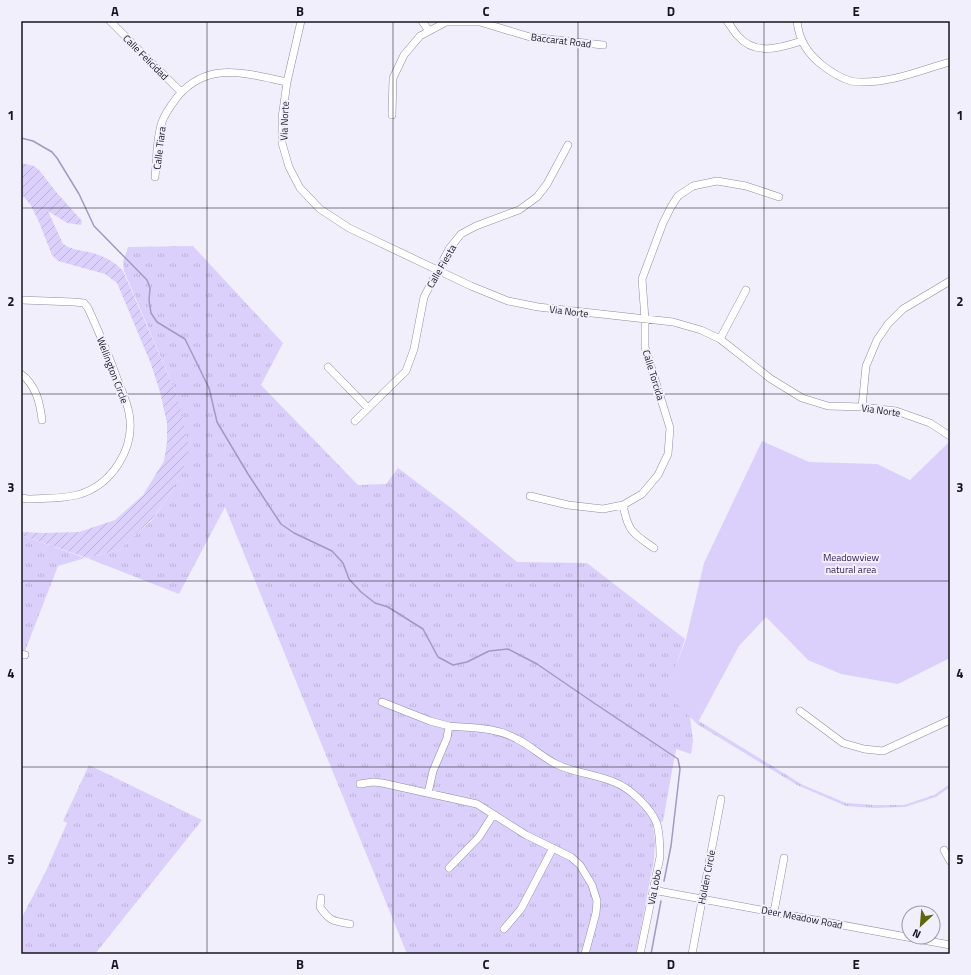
<svg xmlns="http://www.w3.org/2000/svg" width="971" height="975" font-family="'Titillium Web',sans-serif">
<style>
.grass{fill:url(#grass-tufts)}
.park{fill:#dbd0fb}
.garden{fill:url(#garden-furrows)}
.lines{fill:none;stroke-linecap:round;stroke-linejoin:round}
.stream{stroke:#a398c2;stroke-width:1.5}
.minor-casing{stroke:#908ba1;stroke-width:8}
.minor{stroke:#fff;stroke-width:7}
.grid{fill:none;stroke:#17151d;stroke-width:1;stroke-opacity:0.55}
.labels{text-anchor:middle;stroke-width:4;stroke-linejoin:round;paint-order:stroke}
.street-label{font-size:10px;fill:#17151d;stroke:#f2effd}
.park-label{font-size:10px;fill:#301d51;stroke:#f2effd}
.neatline{fill:none;stroke:#17151d;stroke-width:1.5}
.grid-label{font-size:13px;text-anchor:middle;font-weight:bold;fill:#17151d}
</style>
<defs>
<pattern id="grass-tufts" width="24" height="20" patternUnits="userSpaceOnUse"><rect width="24" height="20" fill="#dbd0fb"/><path d="M3 7l-1-3M5 7V3M7 7l1-3M15 17l-1-3M17 17v-4M19 17l1-3" fill="none" stroke="#bbb2d7"/></pattern>
<pattern id="garden-furrows" width="10" height="10" patternUnits="userSpaceOnUse"><rect width="10" height="10" fill="#dbd0fb"/><path d="M-1 1l2-2M0 10L10 0M9 11l2-2" fill="none" stroke="#bbb2d7"/></pattern>
</defs>
<rect width="100%" height="100%" fill="#f2effd"/>
<path class="grass" d="M 193,246 L 283,343 L 261,385 L 358,485 L 386,484 L 398,468 L 455,511 L 517,562 L 587,563 L 685,639 L 667,693 L 690,716 L 693,741 L 691,754 L 676,749 L 663,821 L 653,825 L 655,841 L 654,859 L 636,954 L 407,954 L 225,507 L 179,594 L 87,558 L 119,550 L 152,520 L 167,499 L 179,478 L 177,395 L 124,271 L 123,262 L 128,247 Z
M 21,535 L 85,558 L 58,566 L 25,651 L 21,650 Z
M 699,721 L 803,785 L 846,803 L 874,805 L 904,805 L 934,795 L 950,784 L 950,787 L 936,797 L 905,807 L 874,808 L 846,806 L 797,785 L 697,724 Z
M 89,765 L 202,820 L 95,954 L 21,954 L 21,919 L 45,873 L 67,823 L 63,821 Z"/>
<path class="park" d="M 762,441 L 809,462 L 877,464 L 910,480 L 949,442 L 950,442 L 950,658 L 898,684 L 841,674 L 808,660 L 766,617 L 739,646 L 697,724 L 666,693 L 686,639 L 704,563 Z"/>
<path class="garden" d="M 21,163 L 34,166 L 39,170 L 57,193 L 82,221 L 81,225 L 67,223 L 48,211 L 63,244 C 73,251 85,250 96,254 C 106,257 117,264 123,271 L 177,395 L 189,446 L 188,457 L 179,478 L 167,499 L 152,519 L 119,550 L 87,558 L 21,535 L 21,532 L 44,533 L 79,532 L 115,520 L 143,495 L 164,461 L 167,442 L 167,423 L 160,392 L 151,364 L 117,283 L 105,274 L 58,261 L 52,255 L 39,222 L 30,204 L 21,194 Z"/>
<g class="lines">
<path class="stream" d="M 21,138 L 33,141 L 52,152 L 57,158 L 79,194 L 94,226 L 147,280 L 150,288 L 149,300 L 151,313 L 157,322 L 185,339 L 209,388 L 217,422 L 248,474 L 281,524 L 294,533 L 332,551 L 343,563 L 349,579 L 361,592 L 375,603 L 388,607 L 423,629 L 438,657 L 453,665 L 467,662 L 489,651 L 508,649 L 537,664 L 594,703 L 678,759 L 680,769 L 671,846 L 664,881
M 651,954 L 661,901"/>
<g class="minor-casing">
<path id="minor" d="M 110,21 L 181,92
M 301,21 L 287,82 L 282,118 L 282,143 L 289,167 L 300,188 L 320,209 L 349,228 L 471,286 L 508,301 L 538,307 L 673,322 L 701,330 L 720,339 L 771,379 L 802,398 L 828,406 L 862,407 L 896,411 L 930,423 L 950,436
M 422,21 L 429,31
M 727,21 C 731,26 734,32 738,36 C 755,56 780,48 802,41
M 797,21 C 799,40 807,53 822,65 C 831,72 840,78 851,81 C 855,82 860,82 863,82 C 894,82 921,70 950,62
M 392,115 L 393,78 L 404,55 L 420,36 L 446,22 L 480,22 L 530,37 L 603,45
M 155,177 C 157,160 156,139 162,122 C 165,113 172,104 178,96 C 209,60 247,74 287,82
M 21,300 L 74,302 L 84,303 L 88,308 C 99,332 109,356 118,381 C 122,391 127,402 129,413 C 136,449 111,486 77,495 C 61,499 43,498 28,499 L 21,498
M 720,339 L 746,290
M 328,367 L 368,408
M 21,374 C 36,385 40,403 42,420
M 862,407 L 866,366 L 877,340 L 888,324 L 903,309 L 950,281
M 355,421 L 406,371 L 414,349 L 424,297 L 449,249 L 461,234 L 476,226 L 519,210 L 537,197 L 547,184 L 568,145
M 530,496 L 568,505 L 603,509 L 623,505 L 642,494 L 658,475 L 668,454 L 670,428 L 645,347 L 645,319 L 642,279 L 663,223 L 671,207 L 678,196 L 693,186 L 717,181 L 746,186 L 779,197
M 623,505 C 628,531 632,533 654,548
M 21,654 L 25,655
M 382,702 L 430,721 L 449,726 L 447,738 L 433,771 L 428,793
M 800,711 L 843,743 L 864,749 L 883,751 L 950,720
M 449,726 C 472,728 496,727 517,739 C 531,746 542,757 556,764 C 574,773 595,774 614,782 C 630,788 651,808 657,824 C 660,835 660,846 660,857 L 640,954
M 360,784 L 373,782 L 382,783 L 477,804 L 526,835 L 571,857 L 580,865 L 592,885 L 597,901 L 596,913 L 585,954
M 944,850 L 950,861
M 449,868 L 479,837 L 493,815
M 653,890 L 950,945
M 321,898 L 320,907 C 330,922 334,921 350,924
M 774,912 L 784,858
M 504,929 L 521,909 L 553,848
M 692,954 L 721,799"/>
</g>
<use href="#minor" class="minor"/>
</g>
<path class="grid" d="M 207,21 L 207,954M 393,21 L 393,954M 578,21 L 578,954M 764,21 L 764,954M 21,208 L 950,208M 21,394 L 950,394M 21,581 L 950,581M 21,767 L 950,767"/>
<g class="labels">
<g class="street-label">
<text transform="translate(561 40) rotate(7)" y="4">Baccarat Road</text>
<text transform="translate(146 57) rotate(45)" y="4">Calle Felicidad</text>
<text transform="translate(284 121) rotate(-88)" y="4">Via Norte</text>
<text transform="translate(159 148) rotate(-83)" y="4">Calle Tiara</text>
<text transform="translate(441 266) rotate(-60)" y="4">Calle Fiesta</text>
<text transform="translate(569 311) rotate(7)" y="4">Via Norte</text>
<text transform="translate(113 370) rotate(69)" y="4">Wellington Circle</text>
<text transform="translate(654 375) rotate(73)" y="4">Calle Torcida</text>
<text transform="translate(881 410) rotate(8)" y="4">Via Norte</text>
<text transform="translate(706 877) rotate(-79)" y="4">Holden Circle</text>
<text transform="translate(654 887) rotate(-79)" y="4">Via Lobo</text>
<text transform="translate(802 917) rotate(11)" y="4">Deer Meadow Road</text>
</g>
<g class="park-label">
<text x="851" y="561">Meadowview<tspan x="851" dy="12">natural area</tspan></text>
</g>
</g>
<rect width="971" height="975" fill="none" stroke="#f2effd" stroke-width="44"/>
<g transform="translate(921 925) rotate(206)"><circle r="19" fill="#f2effd" stroke="#9a98a3"/>
<path d="M0-3L7 15L0 10L-7 15Z" fill="#5c670a"/>
<text y="-6" font-size="11" font-weight="bold" text-anchor="middle" fill="#17151d">N</text>
</g>
<rect x="22" y="22" width="927" height="931" class="neatline"/>
<g class="grid-label">
<text x="115" y="16">A</text>
<text x="300" y="16">B</text>
<text x="486" y="16">C</text>
<text x="671" y="16">D</text>
<text x="856" y="16">E</text>
<text x="11" y="120">1</text>
<text x="960" y="120">1</text>
<text x="11" y="306">2</text>
<text x="960" y="306">2</text>
<text x="11" y="492">3</text>
<text x="960" y="492">3</text>
<text x="11" y="678">4</text>
<text x="960" y="678">4</text>
<text x="11" y="864">5</text>
<text x="960" y="864">5</text>
<text x="115" y="969">A</text>
<text x="300" y="969">B</text>
<text x="486" y="969">C</text>
<text x="671" y="969">D</text>
<text x="856" y="969">E</text>
</g>
</svg>
